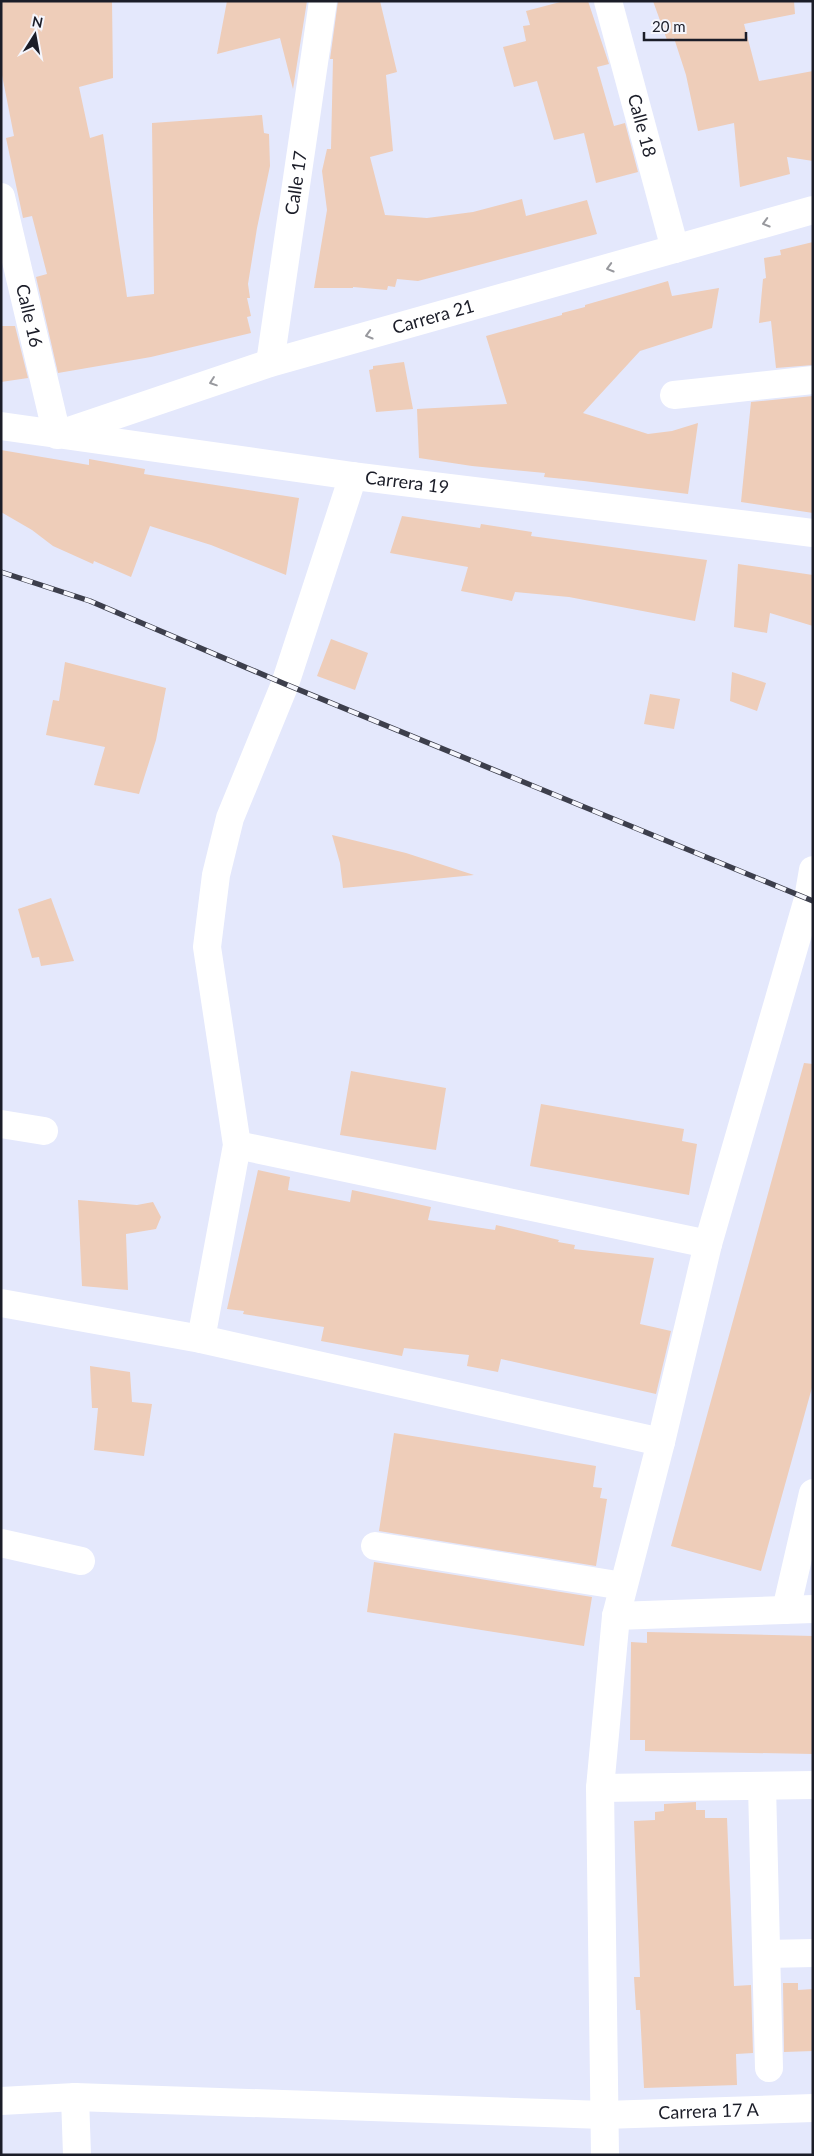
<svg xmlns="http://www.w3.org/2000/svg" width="814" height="2156" font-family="Lato,sans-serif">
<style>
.building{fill:#eecdb9}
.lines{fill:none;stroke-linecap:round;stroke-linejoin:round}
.minor{stroke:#fff;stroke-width:28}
.tertiary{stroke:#fff;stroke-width:28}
.rail-casing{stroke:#3d3f4c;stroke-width:5.5}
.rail{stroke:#f5f6fd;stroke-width:4;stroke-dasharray:11;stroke-linecap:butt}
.oneway{stroke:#98999e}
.labels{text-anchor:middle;stroke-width:4;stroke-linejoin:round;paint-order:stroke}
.street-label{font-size:18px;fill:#1b1d28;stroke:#f5f6fd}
</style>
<rect width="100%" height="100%" fill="#e4e8fc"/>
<path class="building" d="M 1,1 L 112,1 L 113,78 L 79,87 L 90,138 L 103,134 L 127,297 L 154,294 L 152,123 L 262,115 L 264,133 L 269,134 L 270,166 L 257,228 L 248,284 L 250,298 L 247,298 L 251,316 L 247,317 L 251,333 L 151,357 L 58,373 L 36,277 L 47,274 L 32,216 L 23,218 L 6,138 L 14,136 L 1,70 Z
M 227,1 L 307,1 L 293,89 L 280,38 L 217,54 Z
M 338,1 L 380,1 L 397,72 L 386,75 L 393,151 L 370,157 L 385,215 L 427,218 L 473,212 L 522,199 L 526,216 L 587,200 L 597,234 L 418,281 L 397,279 L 395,287 L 388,286 L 387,290 L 353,287 L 353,288 L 314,288 L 327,210 L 322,171 L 327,149 L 331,149 L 333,59 L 330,59 Z
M 564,1 L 588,1 L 609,64 L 597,67 L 614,126 L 625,123 L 638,172 L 596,183 L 584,133 L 554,140 L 537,81 L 514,87 L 503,47 L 526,41 L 523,26 L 530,25 L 526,11 Z
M 653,1 L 794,1 L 795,14 L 744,24 L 759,81 L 813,71 L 813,161 L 787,157 L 790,174 L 740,187 L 734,123 L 698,131 L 686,75 L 674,38 L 667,40 Z
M 813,242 L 813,365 L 776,368 L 771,321 L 759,323 L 763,279 L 766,278 L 764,258 L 781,255 L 780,250 Z
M 668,281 L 672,296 L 719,288 L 712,328 L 640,351 L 583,413 L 648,434 L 672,431 L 698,423 L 688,494 L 584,481 L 544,477 L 545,473 L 472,466 L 419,458 L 417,409 L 507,404 L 486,336 L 562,315 L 562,313 L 585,307 L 585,305 Z
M 1,326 L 15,326 L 28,378 L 1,382 Z
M 404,362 L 413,409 L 376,412 L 369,370 L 373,369 L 373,366 Z
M 813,396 L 813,513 L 741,502 L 751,402 Z
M 1,450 L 89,465 L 89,459 L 145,469 L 144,474 L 299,498 L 286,575 L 211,545 L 150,526 L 131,577 L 94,561 L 93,564 L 53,546 L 32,530 L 1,512 Z
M 402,516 L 480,528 L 481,524 L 532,532 L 531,536 L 707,560 L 695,621 L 569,597 L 515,592 L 512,601 L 461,591 L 468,567 L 390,553 Z
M 738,564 L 813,575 L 813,626 L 770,613 L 767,633 L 734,627 Z
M 331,639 L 368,653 L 355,690 L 317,676 Z
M 65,662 L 166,688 L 156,740 L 139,794 L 94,785 L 105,747 L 46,735 L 53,700 L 59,701 Z
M 732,672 L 766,683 L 757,711 L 730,701 Z
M 650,694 L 680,699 L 674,729 L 644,724 Z
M 332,835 L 406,853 L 474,875 L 343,888 L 340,863 Z
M 51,898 L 74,961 L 41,966 L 39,957 L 32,958 L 18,909 Z
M 804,1063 L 813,1064 L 813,1384 L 761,1571 L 671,1546 Z
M 351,1071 L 446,1088 L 436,1150 L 340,1135 Z
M 541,1104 L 684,1129 L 682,1141 L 697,1144 L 689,1195 L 530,1166 Z
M 258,1170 L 290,1177 L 288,1190 L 350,1202 L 352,1190 L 431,1207 L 428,1220 L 495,1230 L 496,1225 L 559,1240 L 558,1242 L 575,1245 L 574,1249 L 654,1258 L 640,1324 L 671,1331 L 656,1394 L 501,1359 L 498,1372 L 467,1366 L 469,1355 L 404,1348 L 402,1356 L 321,1341 L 324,1327 L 243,1314 L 244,1311 L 227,1309 Z
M 78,1200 L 137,1205 L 153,1202 L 161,1217 L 156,1229 L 126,1234 L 128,1290 L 82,1286 Z
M 90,1366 L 130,1372 L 132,1402 L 152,1404 L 144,1456 L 94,1450 L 98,1408 L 92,1408 Z
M 394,1433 L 596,1466 L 593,1487 L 602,1488 L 600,1498 L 607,1499 L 596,1566 L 379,1531 Z
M 374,1562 L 592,1597 L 584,1646 L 367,1612 Z
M 647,1632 L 813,1636 L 813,1754 L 645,1751 L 645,1740 L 630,1740 L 631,1642 L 647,1643 Z
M 696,1802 L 696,1810 L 705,1810 L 705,1818 L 727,1818 L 734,1986 L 751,1985 L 753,2053 L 736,2054 L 737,2085 L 644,2088 L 640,2010 L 636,2010 L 634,1977 L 640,1977 L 634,1821 L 655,1820 L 655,1812 L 664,1811 L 664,1804 Z
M 783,1983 L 798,1983 L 798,1990 L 813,1989 L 813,2051 L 784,2052 Z"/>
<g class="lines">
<g class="minor">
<path id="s1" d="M 608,1 L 675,249"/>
<path id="s2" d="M 1,197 L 57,435 L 270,363 L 813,210"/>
<path id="s3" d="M 270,363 L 323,1"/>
<path d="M 674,395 L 813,380"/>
<path d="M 1,1124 L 44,1131"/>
<path d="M 237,1145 L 708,1244"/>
<path d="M 1,1303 L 201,1339 L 661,1442"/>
<path d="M 201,1339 L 237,1145 L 207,947 L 216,875 L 230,818 L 285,684 L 353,476"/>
<path d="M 1,1543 L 81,1561"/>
<path d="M 375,1546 L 623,1586"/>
<path d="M 786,1610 L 813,1493"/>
<path d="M 616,1616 L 813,1609"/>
<path d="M 762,1786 L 769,2068"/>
<path d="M 600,1788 L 813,1785"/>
<path d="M 767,1954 L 813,1953"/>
<path d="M 75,2097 L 77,2155"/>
<path id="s4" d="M 1,2101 L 75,2097 L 604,2115 L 813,2108"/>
<path d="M 605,2155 L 600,1788 L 616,1616 L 661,1442 L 708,1244 L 808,899 L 813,870"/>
</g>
<path class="tertiary" id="s5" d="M 1,426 L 353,476 L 813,533"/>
<g class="rail-casing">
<path id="rail" d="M 1,572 L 90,601 L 285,684 L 813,901"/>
</g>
<use href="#rail" class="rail"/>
</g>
<defs><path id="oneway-chevron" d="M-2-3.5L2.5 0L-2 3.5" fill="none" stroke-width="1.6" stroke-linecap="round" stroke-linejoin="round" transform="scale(1.25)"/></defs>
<g class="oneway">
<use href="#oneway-chevron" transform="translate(766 223) rotate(164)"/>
<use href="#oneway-chevron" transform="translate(610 268) rotate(164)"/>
<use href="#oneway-chevron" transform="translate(369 335) rotate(164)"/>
<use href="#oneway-chevron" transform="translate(213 382) rotate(161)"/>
</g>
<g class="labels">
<g class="street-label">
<text dy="6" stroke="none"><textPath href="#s1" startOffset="129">Calle 18</textPath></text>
<text dy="6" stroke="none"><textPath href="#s3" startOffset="182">Calle 17</textPath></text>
<text dy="6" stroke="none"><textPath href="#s2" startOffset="122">Calle 16</textPath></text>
<text dy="6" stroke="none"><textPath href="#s2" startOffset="639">Carrera 21</textPath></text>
<text dy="6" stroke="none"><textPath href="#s5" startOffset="410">Carrera 19</textPath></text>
<text dy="6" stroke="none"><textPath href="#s4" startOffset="708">Carrera 17 A</textPath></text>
</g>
</g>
<rect width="814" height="2156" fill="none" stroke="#1b1d28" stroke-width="5"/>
<g transform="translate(35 35) rotate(11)" stroke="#f5f6fd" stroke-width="4" paint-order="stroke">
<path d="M0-4L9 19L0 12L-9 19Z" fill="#1b1d28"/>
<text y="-8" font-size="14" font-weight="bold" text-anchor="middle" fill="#1b1d28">N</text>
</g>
<path d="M644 32v8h102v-8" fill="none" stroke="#1b1d28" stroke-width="2.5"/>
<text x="652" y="32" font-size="15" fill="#1b1d28" stroke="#f5f6fd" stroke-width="4" paint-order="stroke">20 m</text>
</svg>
